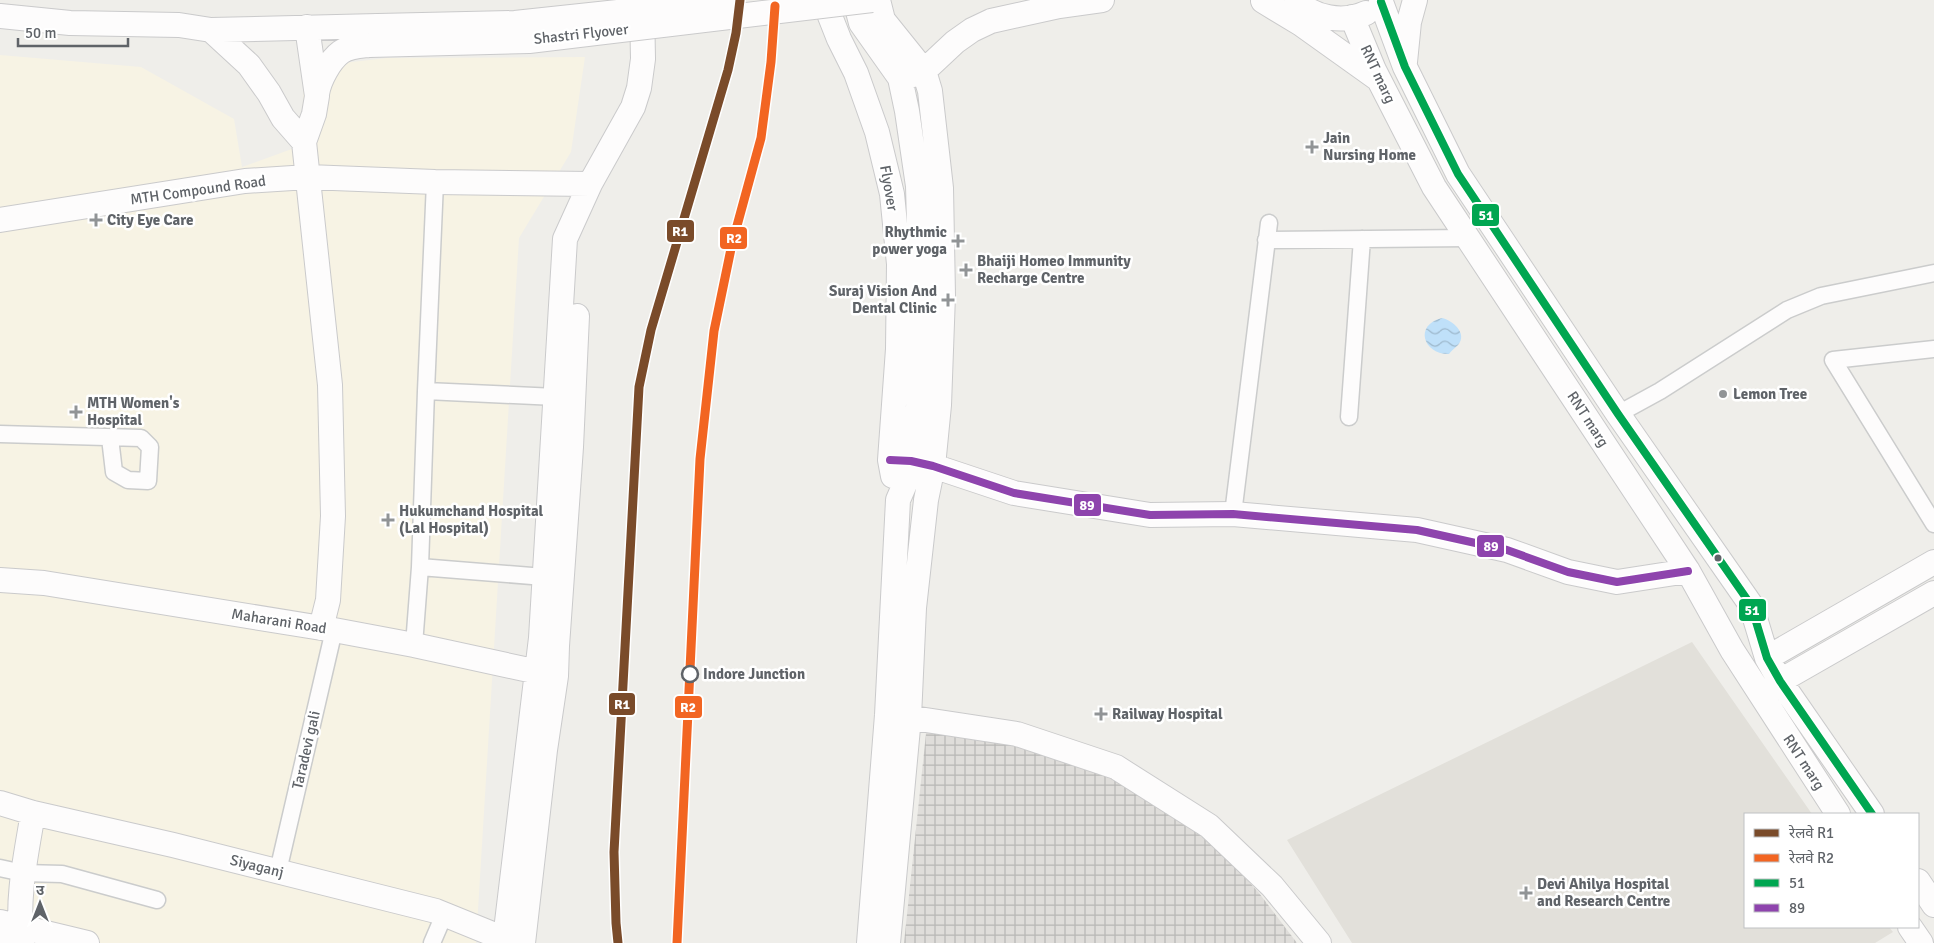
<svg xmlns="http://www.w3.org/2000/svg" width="1934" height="943" font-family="Signika,'Noto Sans Devanagari',sans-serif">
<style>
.commercial{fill:#f7f3e4}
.industrial{fill:url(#industrial-grid)}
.education{fill:#e2e0da}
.water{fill:url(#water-waves)}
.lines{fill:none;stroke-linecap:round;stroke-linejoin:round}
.street-casing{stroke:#cbcccc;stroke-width:19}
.secondary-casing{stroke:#cacacb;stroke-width:26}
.street{stroke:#fdfcfc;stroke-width:16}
.secondary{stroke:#fdfcfc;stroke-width:24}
.secondary-bridge-casing{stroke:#cacacb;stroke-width:26;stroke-linecap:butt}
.secondary-bridge{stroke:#fdfcfc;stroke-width:24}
.bus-1-casing{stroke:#fff;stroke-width:11}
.bus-2-casing{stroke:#fff;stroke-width:11}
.bus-1{stroke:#00a651;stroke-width:8}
.bus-2{stroke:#8e44ad;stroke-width:8}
.rail-1-casing{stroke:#fff;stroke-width:12}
.rail-2-casing{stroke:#fff;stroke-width:12}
.rail-1{stroke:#7a4b2a;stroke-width:9}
.rail-2{stroke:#f26522;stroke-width:9}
.poi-dot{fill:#919496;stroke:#fff;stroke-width:2}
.bus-dot{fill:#5f6368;stroke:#fff;stroke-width:2}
.stop-dot{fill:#fff;stroke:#5f6368;stroke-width:2.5}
.labels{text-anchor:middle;stroke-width:5;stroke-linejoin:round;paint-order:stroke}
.street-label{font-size:15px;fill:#5f6368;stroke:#fff}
.poi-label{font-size:15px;font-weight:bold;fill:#5f6368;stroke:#fff;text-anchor:start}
.stop-label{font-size:15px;font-weight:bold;fill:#5f6368;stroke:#fff;text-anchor:start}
.line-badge{stroke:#fff;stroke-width:2}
.badge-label{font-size:14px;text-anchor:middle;font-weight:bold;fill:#fff}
</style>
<defs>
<pattern id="industrial-grid" width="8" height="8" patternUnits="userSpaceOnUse" patternTransform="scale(1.25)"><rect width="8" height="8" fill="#dfddda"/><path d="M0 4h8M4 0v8" fill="none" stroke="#b8b7b5"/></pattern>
<pattern id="water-waves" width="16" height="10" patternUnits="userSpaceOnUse" patternTransform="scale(1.25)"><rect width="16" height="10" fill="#bfe0f9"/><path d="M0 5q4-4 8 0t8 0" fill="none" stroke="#9eb9cd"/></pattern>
</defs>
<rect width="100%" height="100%" fill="#efeeea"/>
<path class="commercial" d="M 0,55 L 141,67 L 234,119 L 242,167 L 300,146 L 304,83 L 317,66 L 387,58 L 585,57 L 571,152 L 519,238 L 476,943 L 0,943 Z"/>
<path class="industrial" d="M 927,724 L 1012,741 L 1098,770 L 1203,831 L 1259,893 L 1297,943 L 904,943 Z"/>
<path class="education" d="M 1692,642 L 1812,814 L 1745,814 L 1745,927 L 1889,927 L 1893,932 L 1875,943 L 1352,943 L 1287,840 Z"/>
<path class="water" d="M 1442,318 C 1452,320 1468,333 1458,345 C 1455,348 1451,351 1449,354 C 1424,355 1413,325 1442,318 Z"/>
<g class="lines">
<g class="street-casing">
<path id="street" d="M 1266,240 L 1468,238
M 1934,349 L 1833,360 L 1934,524
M 426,391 L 556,397
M 1618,414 L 1660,391 L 1787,310 L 1821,296 L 1934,273
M 1349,417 L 1362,239
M 0,434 L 141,438 L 150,447 L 148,481 L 128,480 L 114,472 L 110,438
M 1233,514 L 1269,223
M 420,567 L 544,577
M 414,645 L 420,567 L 426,391 L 435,182
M 0,868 L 23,873 L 62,874 L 157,900
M 278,871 L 334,630
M 432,943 L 444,915"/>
</g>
<g class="secondary-casing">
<path id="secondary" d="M 855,0 L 861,23 L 900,78 L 907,111 L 918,186 L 921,294 L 918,407 L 908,477 L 898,500 L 887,715 L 869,943
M 878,0 L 883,20 L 924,71 L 930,91 L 941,188 L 943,295 L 939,405 L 933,466 L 926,500 L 914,608 L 909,717 L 888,943
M 1297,0 C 1313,19 1344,23 1366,13
M 1263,1 L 1301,24 L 1378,79
M 1381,2 L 1405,67 L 1458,174 L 1618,414 L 1751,605 L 1767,658 L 1780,681 L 1872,814
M 826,6 L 839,39 L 856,73 L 877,132 L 892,194 L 899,264 L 898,349 L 890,460 L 893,476
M 0,16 L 70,23 L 179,25 L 211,30 L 378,26
M 1352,17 L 1374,70 L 1434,187 L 1688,571 L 1732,650 L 1838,814
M 307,27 L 317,96 L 314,114 L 304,142 L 330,385 L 333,516 L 328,600 L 321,628
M 211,30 L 249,65 L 269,93 L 283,118 L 304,142
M 1405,62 L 1409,22 L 1415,0
M 909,76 L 924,71 L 955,42 L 972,30 L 991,21 L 1059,6 L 1102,0
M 317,94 C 319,80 330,60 341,52 C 350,46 359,46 369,45
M 0,220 L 245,181 L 308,177 L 435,182 L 590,184
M 890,460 L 911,461 L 933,466 L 1014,493 L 1150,515 L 1233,514 L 1417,530 L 1507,550 L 1568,572 L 1617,582 L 1688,571
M 0,580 L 44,583 L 334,630 L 414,645 L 552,675
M 1767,658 L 1934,562
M 1780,681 L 1934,593
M 893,715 L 1017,734 L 1116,767 L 1209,826 L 1272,886 L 1319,943
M 0,803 L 33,813 L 173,845 L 436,911 L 505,939 L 510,943
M 1918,881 L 1934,905
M 0,922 L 87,943
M 1910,927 L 1921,943
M 0,939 L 20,943
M 505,939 L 541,638 L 565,239 L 590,184 L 633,107 L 639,88 L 643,59 L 642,7
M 22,943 C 16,900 26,855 33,813
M 523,943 L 545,750 L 556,676 L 557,646 L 571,447 L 577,316"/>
</g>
<use href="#street" class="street"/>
<use href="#secondary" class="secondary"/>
<g class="secondary-bridge-casing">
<path id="secondary-bridge" d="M 378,26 L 515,23 L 729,0
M 369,45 L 529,41 L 872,0"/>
</g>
<use href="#secondary-bridge" class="secondary-bridge"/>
<g class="bus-1-casing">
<path id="bus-1" d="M 1381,2 L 1405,67 L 1458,174 L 1618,414 L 1751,605 L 1767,658 L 1780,681 L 1872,814"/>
</g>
<g class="bus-2-casing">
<path id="bus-2" d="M 890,460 L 911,461 L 933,466 L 1014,493 L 1150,515 L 1233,514 L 1417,530 L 1507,550 L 1568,572 L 1617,582 L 1688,571"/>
</g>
<use href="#bus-1" class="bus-1"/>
<use href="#bus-2" class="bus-2"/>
<g class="rail-1-casing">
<path id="rail-1" d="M 618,943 L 616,923 L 614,852 L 639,387 L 651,330 L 728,70 L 736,33 L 740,0"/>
</g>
<g class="rail-2-casing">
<path id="rail-2" d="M 677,943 L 700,459 L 714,331 L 732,244 L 761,138 L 771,62 L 775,6"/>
</g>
<use href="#rail-1" class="rail-1"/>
<use href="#rail-2" class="rail-2"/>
</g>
<g class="poi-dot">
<path d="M1309.5 139.5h5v5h5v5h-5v5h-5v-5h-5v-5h5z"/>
<path d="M93.5 212.5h5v5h5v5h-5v5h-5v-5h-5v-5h5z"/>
<path d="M955.5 233.5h5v5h5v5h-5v5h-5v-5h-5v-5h5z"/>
<path d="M963.5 262.5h5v5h5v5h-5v5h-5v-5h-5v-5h5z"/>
<path d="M945.5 292.5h5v5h5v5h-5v5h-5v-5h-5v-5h5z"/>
<circle cx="1723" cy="394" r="5"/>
<path d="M73.5 404.5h5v5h5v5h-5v5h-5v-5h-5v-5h5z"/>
<path d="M385.5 512.5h5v5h5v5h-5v5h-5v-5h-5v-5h5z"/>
<path d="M1098.5 706.5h5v5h5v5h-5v5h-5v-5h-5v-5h5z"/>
<path d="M1523.5 885.5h5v5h5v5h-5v5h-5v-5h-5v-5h5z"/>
</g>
<circle class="bus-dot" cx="1718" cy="558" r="4.5"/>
<circle class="stop-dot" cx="690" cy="674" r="8"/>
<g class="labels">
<g class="street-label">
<text transform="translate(581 34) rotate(-6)" y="5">Shastri Flyover</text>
<text transform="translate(1378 74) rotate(65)" y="5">RNT marg</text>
<text transform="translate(889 188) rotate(80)" y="5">Flyover</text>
<text transform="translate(198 190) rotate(-8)" y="5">MTH Compound Road</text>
<text transform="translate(1588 419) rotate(57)" y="5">RNT marg</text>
<text transform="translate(279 621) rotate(9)" y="5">Maharani Road</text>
<text transform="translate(306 750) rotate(-77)" y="5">Taradevi gali</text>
<text transform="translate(1804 762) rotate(57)" y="5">RNT marg</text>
<text transform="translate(257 866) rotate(14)" y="5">Siyaganj</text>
</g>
<g class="poi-label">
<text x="1323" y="143">Jain<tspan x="1323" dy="17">Nursing Home</tspan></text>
<text x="107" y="225">City Eye Care</text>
<text x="947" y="237" text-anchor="end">Rhythmic<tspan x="947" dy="17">power yoga</tspan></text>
<text x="977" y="266">Bhaiji Homeo Immunity<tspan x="977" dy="17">Recharge Centre</tspan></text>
<text x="937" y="296" text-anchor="end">Suraj Vision And<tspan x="937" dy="17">Dental Clinic</tspan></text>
<text x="1733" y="399">Lemon Tree</text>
<text x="87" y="408">MTH Women's<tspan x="87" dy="17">Hospital</tspan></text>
<text x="399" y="516">Hukumchand Hospital<tspan x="399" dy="17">(Lal Hospital)</tspan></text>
<text x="1112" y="719">Railway Hospital</text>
<text x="1537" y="889">Devi Ahilya Hospital<tspan x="1537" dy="17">and Research Centre</tspan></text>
</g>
<g class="stop-label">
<text x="703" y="679">Indore Junction</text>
</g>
</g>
<g class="line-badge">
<rect x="1471" y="203" width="29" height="24" rx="5" fill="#00a651"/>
<rect x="666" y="219" width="29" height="24" rx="5" fill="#7a4b2a"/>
<rect x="719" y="226" width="29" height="24" rx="5" fill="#f26522"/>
<rect x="1073" y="493" width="29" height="24" rx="5" fill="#8e44ad"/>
<rect x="1476" y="534" width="29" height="24" rx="5" fill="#8e44ad"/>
<rect x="1738" y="598" width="29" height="24" rx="5" fill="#00a651"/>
<rect x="608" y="692" width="28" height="24" rx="5" fill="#7a4b2a"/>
<rect x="674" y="695" width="29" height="24" rx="5" fill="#f26522"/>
</g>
<g class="badge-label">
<text x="1486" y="220">51</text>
<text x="680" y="236">R1</text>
<text x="734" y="243">R2</text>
<text x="1087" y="510">89</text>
<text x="1491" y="551">89</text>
<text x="1752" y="615">51</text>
<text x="622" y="709">R1</text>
<text x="688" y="712">R2</text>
</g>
<rect x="1744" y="813" width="175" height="115" fill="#ffffff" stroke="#bfc1c3"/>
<rect x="1754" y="829" width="25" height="8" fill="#7a4b2a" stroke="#bfc1c3"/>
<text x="1789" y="838" font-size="15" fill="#5f6368">रेलवे R1</text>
<rect x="1754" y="854" width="25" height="8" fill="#f26522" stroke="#bfc1c3"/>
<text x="1789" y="863" font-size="15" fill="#5f6368">रेलवे R2</text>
<rect x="1754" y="879" width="25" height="8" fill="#00a651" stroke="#bfc1c3"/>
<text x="1789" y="888" font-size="15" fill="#5f6368">51</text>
<rect x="1754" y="904" width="25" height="8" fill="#8e44ad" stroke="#bfc1c3"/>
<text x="1789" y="913" font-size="15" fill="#5f6368">89</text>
<g transform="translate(40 903)" stroke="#ffffff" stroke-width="4" paint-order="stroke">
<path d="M0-4L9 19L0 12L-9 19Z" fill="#5f6368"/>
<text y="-8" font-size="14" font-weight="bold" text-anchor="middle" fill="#5f6368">उ</text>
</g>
<path d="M18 38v8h110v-8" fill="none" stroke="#5f6368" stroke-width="2.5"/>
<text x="25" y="38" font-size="15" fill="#5f6368" stroke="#ffffff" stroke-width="4" paint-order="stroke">50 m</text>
</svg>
